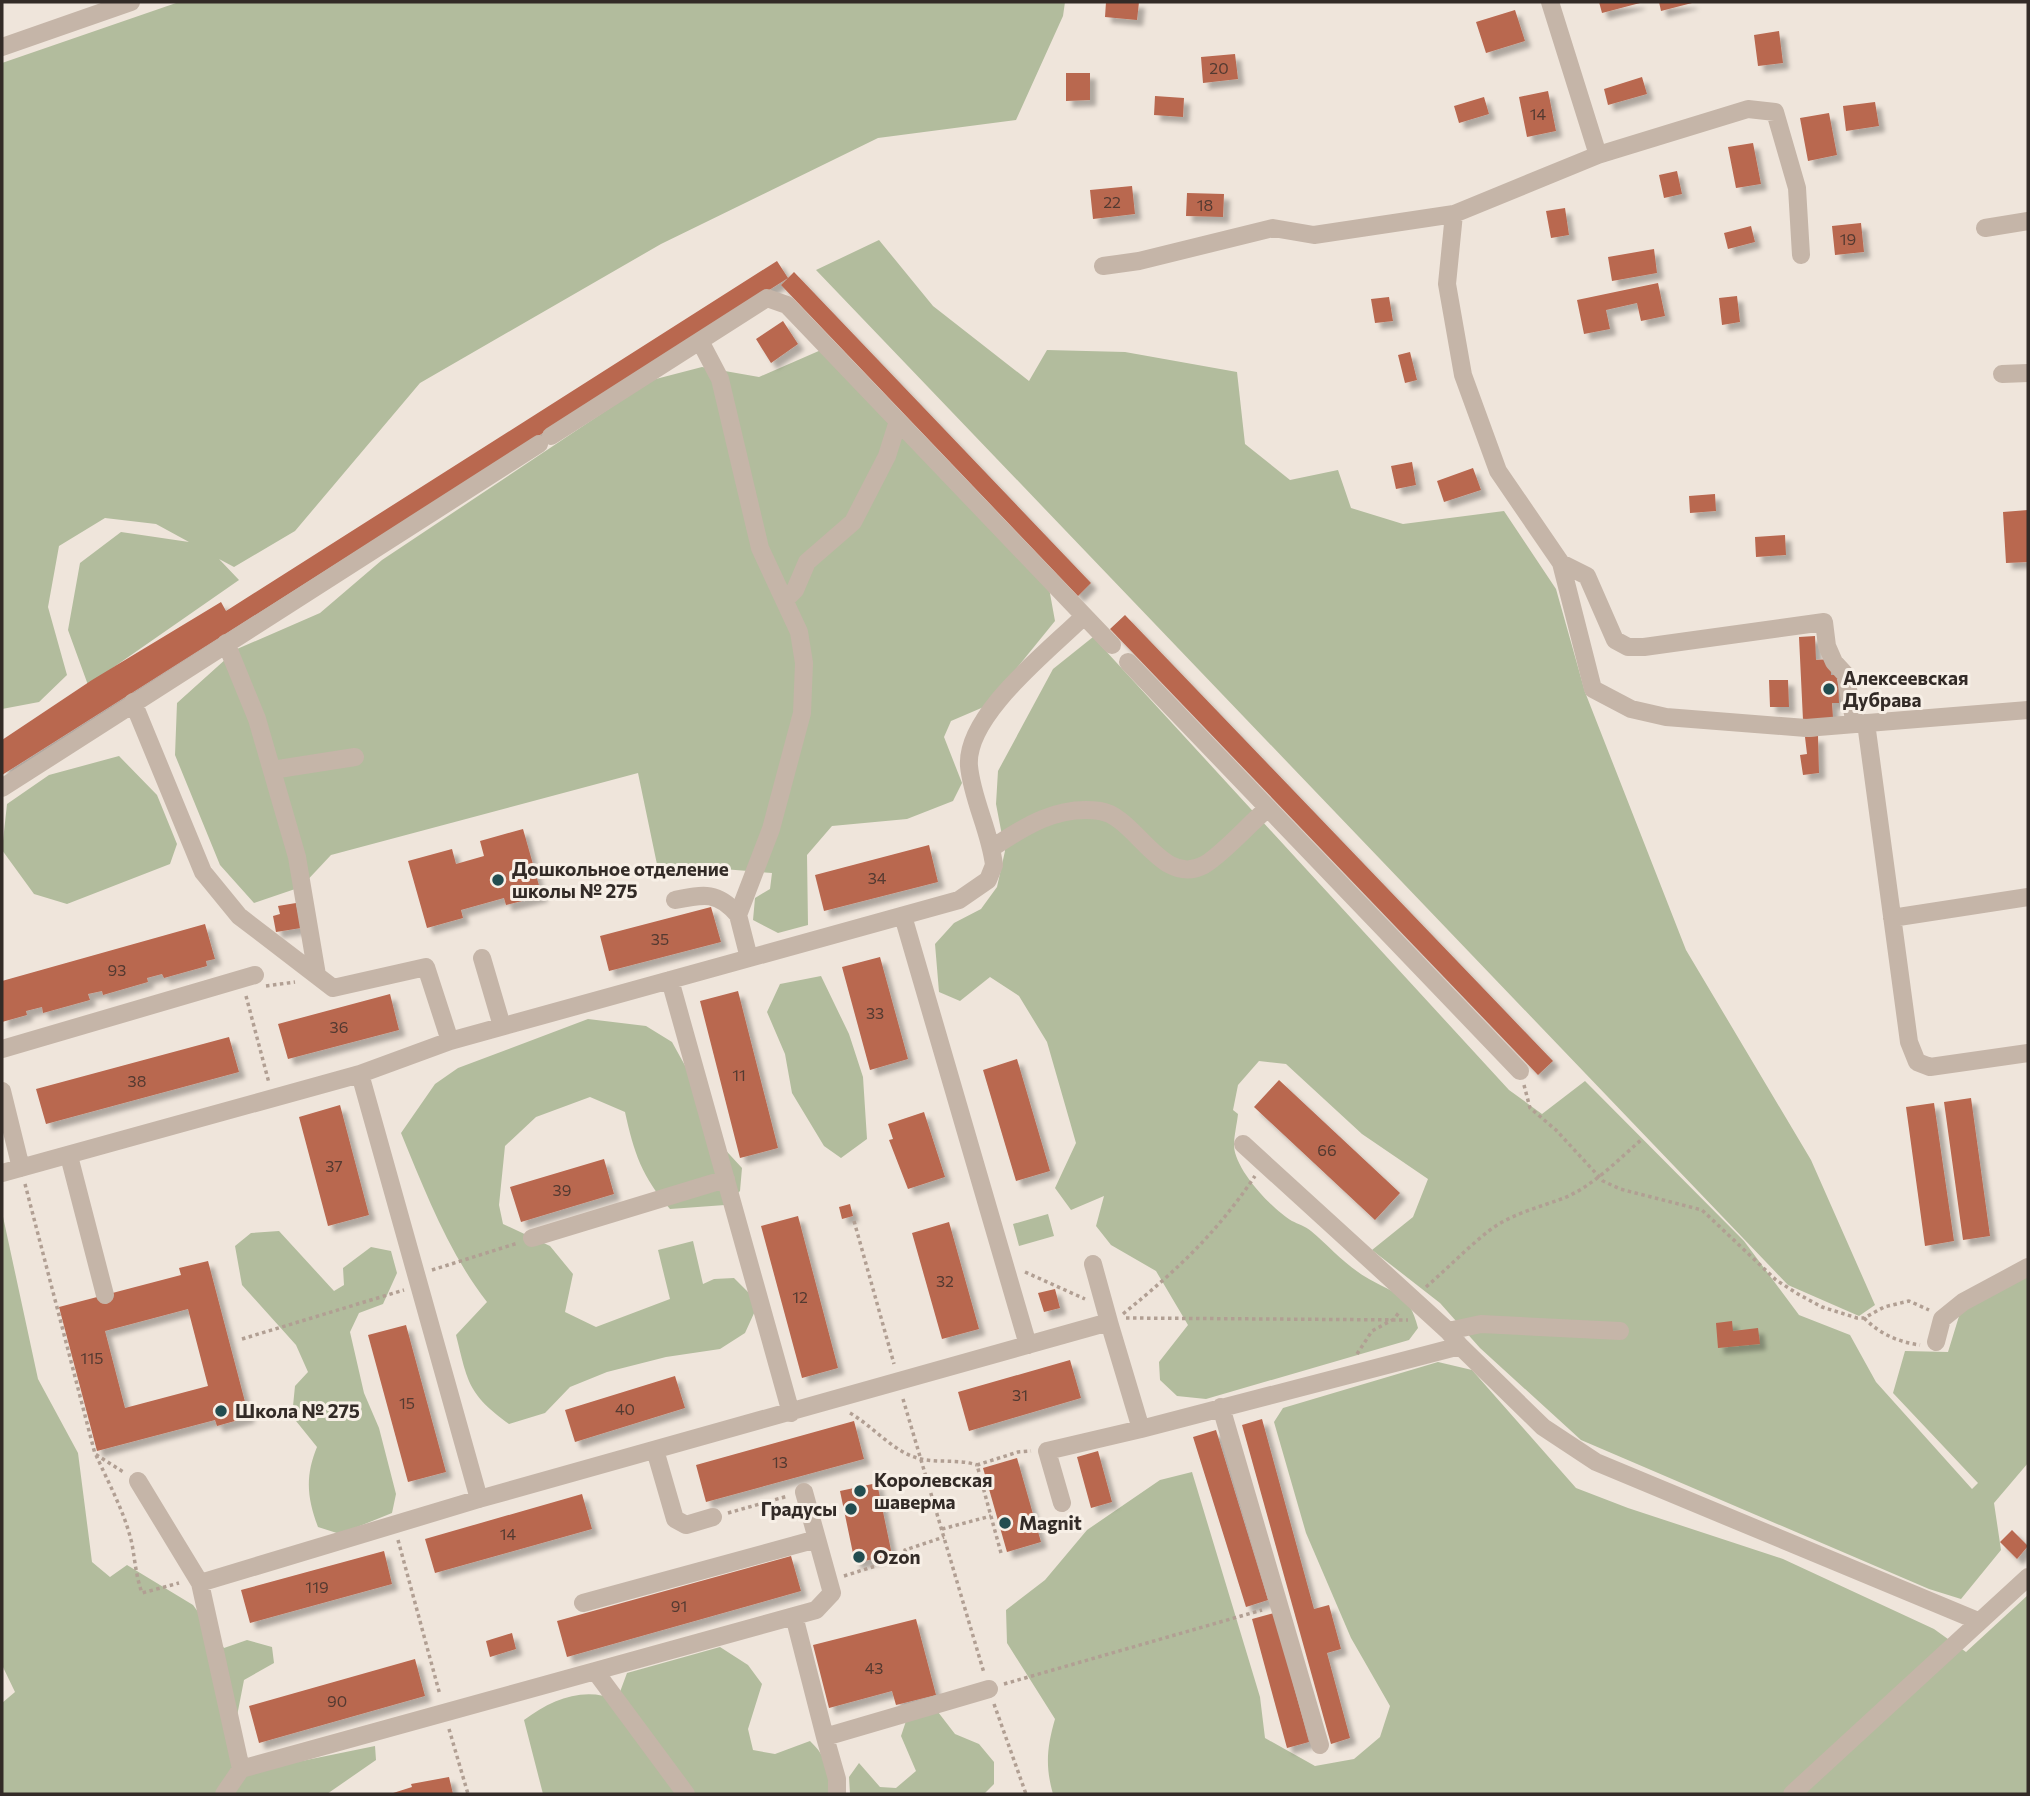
<svg xmlns="http://www.w3.org/2000/svg" width="2030" height="1796" font-family="Commissioner,sans-serif">
<style>
.green{fill:#b2bc9d}
.building{fill:#b9674f;fill-rule:evenodd;filter:url(#shadow)}
.lines{fill:none;stroke-linecap:round;stroke-linejoin:round}
.path{stroke:#b19f93;stroke-width:3.5;stroke-dasharray:3.5 3.5;stroke-linecap:butt}
.minor{stroke:#c5b5a8;stroke-width:18}
.poi-dot{fill:#224d50;stroke:#f7efe6;stroke-width:2.5}
.labels{text-anchor:middle;stroke-width:6;stroke-linejoin:round;paint-order:stroke}
.number-label{font-size:16px;fill:#543a31}
.poi-label{font-size:19px;font-weight:bold;fill:#332b27;stroke:#f7efe6;text-anchor:start}
</style>
<defs>
<filter id="shadow"><feDropShadow dx="6" dy="6" stdDeviation="2" flood-color="#0004"/></filter>
</defs>
<rect width="100%" height="100%" fill="#efe5db"/>
<path class="green" d="M 179,2 L 1065,2 L 1063,16 L 1016,120 L 878,138 L 661,244 L 420,383 L 295,531 L 234,567 L 219,559 L 239,580 L 88,685 L 68,630 L 80,563 L 121,532 L 189,542 L 156,524 L 105,518 L 59,546 L 48,607 L 67,675 L 39,702 L 2,709 L 2,63 Z
M 879,240 L 933,306 L 1029,381 L 1047,350 L 1125,352 L 1237,372 L 1245,444 L 1290,480 L 1338,470 L 1351,508 L 1403,524 L 1504,511 L 1556,589 L 1585,692 L 1686,950 L 1811,1160 L 1875,1305 L 1859,1316 L 1788,1285 L 816,270 Z
M 821,350 L 1049,588 L 1055,621 L 986,706 L 951,721 L 944,737 L 962,783 L 953,801 L 907,819 L 832,826 L 807,855 L 808,925 L 778,933 L 753,920 L 755,898 L 770,889 L 772,873 L 685,866 L 659,874 L 638,773 L 331,855 L 301,887 L 254,903 L 220,865 L 175,755 L 177,703 L 237,649 L 320,613 L 382,560 L 652,380 L 702,367 L 759,377 Z
M 1093,637 L 1509,1090 L 1542,1114 L 1585,1081 L 1744,1241 L 1799,1315 L 1850,1335 L 1876,1382 L 1972,1489 L 1978,1483 L 1893,1393 L 1905,1351 L 1948,1352 L 1960,1313 L 2028,1274 L 2028,1463 L 1994,1503 L 2001,1550 L 1961,1599 L 1929,1589 L 1581,1440 L 1480,1348 L 1440,1303 L 1372,1250 L 1413,1217 L 1428,1179 L 1362,1134 L 1286,1064 L 1259,1061 L 1238,1085 L 1233,1110 L 1238,1114 C 1237,1124 1234,1135 1234,1146 C 1235,1170 1272,1209 1292,1221 C 1298,1224 1305,1226 1311,1231 C 1330,1247 1346,1266 1369,1279 C 1397,1295 1409,1293 1418,1328 L 1409,1340 L 1206,1399 L 1177,1396 L 1160,1380 L 1159,1362 L 1188,1325 L 1156,1271 L 1111,1245 L 1096,1226 L 1104,1196 L 1071,1210 L 1055,1188 L 1076,1143 L 1047,1042 L 1019,996 L 990,977 L 960,1001 L 939,992 L 935,944 L 954,923 L 981,909 L 997,887 L 1005,851 L 996,804 L 998,771 L 1053,669 Z
M 119,756 L 157,795 L 177,844 L 170,864 L 67,904 L 34,894 L 2,850 L 7,804 L 49,775 Z
M 821,976 L 849,1034 L 863,1077 L 867,1139 L 841,1158 L 824,1146 L 792,1093 L 785,1054 L 767,1012 L 780,984 Z
M 588,1019 L 646,1026 L 672,1042 L 699,1091 L 719,1143 L 742,1168 L 740,1191 L 725,1205 L 670,1209 C 642,1177 634,1153 625,1112 L 590,1097 L 536,1117 L 505,1146 L 499,1205 L 503,1224 L 550,1246 L 573,1274 L 565,1312 L 596,1327 L 670,1299 L 658,1250 L 693,1241 L 703,1284 L 714,1279 L 734,1278 L 749,1293 L 755,1311 L 745,1333 L 720,1349 L 666,1357 L 607,1372 L 570,1387 L 545,1413 L 509,1424 C 468,1394 468,1383 456,1335 L 487,1302 C 448,1252 425,1191 401,1133 L 435,1084 L 458,1068 Z
M 2,1212 L 38,1379 L 78,1453 L 92,1562 L 110,1577 L 127,1565 L 193,1605 L 224,1648 L 247,1640 L 272,1647 L 274,1663 L 244,1680 L 230,1752 L 243,1773 L 375,1746 L 376,1760 L 327,1794 L 2,1794 L 2,1703 L 15,1692 L 2,1665 Z
M 1048,1214 L 1054,1236 L 1019,1246 L 1013,1224 Z
M 279,1231 L 334,1291 L 344,1285 L 343,1268 L 371,1247 L 391,1251 L 397,1273 L 383,1304 L 359,1313 L 350,1332 L 364,1393 L 379,1428 L 396,1494 L 392,1513 L 340,1534 L 318,1527 C 307,1498 305,1476 317,1447 L 292,1416 L 295,1386 L 308,1372 L 296,1345 L 242,1285 L 235,1246 L 251,1233 Z
M 1438,1362 L 1472,1370 L 1576,1488 L 1628,1508 L 1783,1559 L 1934,1629 L 1966,1652 L 2028,1595 L 2028,1794 L 1053,1794 C 1045,1766 1047,1747 1055,1719 L 1007,1643 L 1006,1610 L 1045,1580 L 1087,1530 L 1160,1480 L 1192,1472 L 1260,1697 L 1265,1738 L 1315,1766 L 1354,1759 L 1380,1737 L 1390,1706 L 1351,1638 L 1306,1533 L 1274,1422 L 1283,1408 Z
M 720,1647 L 748,1665 L 762,1684 L 748,1729 L 753,1750 L 775,1754 L 810,1741 C 826,1756 831,1772 830,1794 L 543,1794 L 524,1720 C 552,1699 584,1686 617,1700 L 627,1673 Z
M 938,1712 L 955,1734 L 979,1744 L 994,1762 L 994,1784 L 984,1794 L 850,1794 L 849,1777 L 859,1763 L 880,1787 L 896,1788 L 916,1771 L 901,1736 L 907,1718 Z"/>
<path class="building" d="M 1106,2 L 1139,2 L 1137,20 L 1105,17 Z
M 1599,2 L 1639,2 L 1640,3 L 1602,13 Z
M 1659,2 L 1692,2 L 1692,3 L 1661,11 Z
M 1515,10 L 1525,41 L 1486,53 L 1476,22 Z
M 1779,31 L 1783,63 L 1758,66 L 1754,35 Z
M 1235,54 L 1238,79 L 1203,83 L 1201,57 Z
M 1066,73 L 1090,73 L 1090,100 L 1066,101 Z
M 1642,77 L 1647,94 L 1608,105 L 1604,89 Z
M 1548,91 L 1556,131 L 1527,137 L 1519,97 Z
M 1155,96 L 1184,98 L 1183,117 L 1154,115 Z
M 1484,97 L 1489,114 L 1459,123 L 1454,106 Z
M 1875,102 L 1879,126 L 1846,131 L 1843,106 Z
M 1829,113 L 1837,155 L 1808,161 L 1800,118 Z
M 1753,143 L 1761,184 L 1736,188 L 1728,147 Z
M 1677,171 L 1682,194 L 1664,198 L 1659,175 Z
M 1132,186 L 1135,214 L 1093,219 L 1090,190 Z
M 1187,193 L 1224,194 L 1223,217 L 1186,216 Z
M 1565,208 L 1569,235 L 1551,238 L 1546,211 Z
M 1861,223 L 1864,252 L 1835,255 L 1832,226 Z
M 1751,226 L 1755,242 L 1728,249 L 1724,233 Z
M 1654,249 L 1657,273 L 1612,281 L 1608,257 Z
M 777,261 L 788,278 L 2,775 L 2,740 L 92,680 L 221,602 L 226,611 Z
M 794,272 L 1091,583 L 1078,596 L 781,285 Z
M 1658,283 L 1665,316 L 1641,321 L 1637,303 L 1606,310 L 1610,329 L 1584,334 L 1577,300 Z
M 1737,296 L 1740,322 L 1722,325 L 1719,298 Z
M 1389,297 L 1393,321 L 1375,323 L 1371,299 Z
M 783,321 L 798,344 L 771,363 L 756,339 Z
M 1410,352 L 1417,380 L 1405,383 L 1398,355 Z
M 1412,462 L 1416,485 L 1396,489 L 1391,466 Z
M 1473,468 L 1481,490 L 1444,502 L 1437,481 Z
M 1715,494 L 1716,511 L 1690,513 L 1689,496 Z
M 2028,510 L 2028,562 L 2006,563 L 2003,512 Z
M 1785,535 L 1786,555 L 1756,557 L 1755,537 Z
M 1125,615 L 1553,1061 L 1538,1075 L 1110,629 Z
M 1815,636 L 1816,660 L 1831,659 L 1831,675 L 1838,675 L 1839,703 L 1832,703 L 1833,718 L 1803,720 L 1799,637 Z
M 1769,680 L 1788,680 L 1789,707 L 1770,707 Z
M 1818,736 L 1819,773 L 1803,775 L 1800,755 L 1807,754 L 1805,737 Z
M 523,829 L 542,896 L 506,905 L 504,898 L 461,910 L 463,918 L 427,928 L 408,861 L 452,849 L 456,864 L 484,856 L 480,841 Z
M 929,845 L 938,882 L 824,911 L 815,875 Z
M 296,903 L 301,928 L 276,932 L 273,916 L 280,914 L 278,906 Z
M 711,907 L 721,942 L 609,971 L 600,936 Z
M 205,924 L 215,959 L 206,961 L 207,966 L 164,978 L 162,974 L 147,978 L 148,982 L 103,995 L 102,991 L 88,994 L 90,1000 L 43,1013 L 42,1007 L 26,1011 L 27,1015 L 2,1022 L 2,981 Z
M 880,957 L 908,1059 L 870,1070 L 842,967 Z
M 738,991 L 778,1148 L 740,1158 L 700,1001 Z
M 390,994 L 399,1030 L 288,1059 L 278,1024 Z
M 229,1037 L 239,1072 L 46,1124 L 36,1089 Z
M 1017,1059 L 1050,1171 L 1016,1181 L 983,1070 Z
M 1279,1080 L 1400,1193 L 1375,1220 L 1254,1107 Z
M 1971,1098 L 1990,1236 L 1963,1240 L 1944,1102 Z
M 1934,1103 L 1954,1241 L 1925,1246 L 1906,1107 Z
M 340,1105 L 369,1215 L 328,1226 L 299,1117 Z
M 924,1112 L 945,1177 L 908,1189 L 889,1140 L 893,1139 L 888,1124 Z
M 604,1159 L 614,1194 L 521,1222 L 510,1187 Z
M 850,1204 L 853,1216 L 842,1219 L 839,1207 Z
M 798,1216 L 838,1368 L 802,1378 L 761,1226 Z
M 949,1222 L 979,1329 L 942,1339 L 912,1233 Z
M 208,1261 L 249,1417 L 217,1426 L 215,1420 L 97,1451 L 59,1307 L 181,1275 L 179,1268 ZM 188,1309 L 208,1386 L 125,1408 L 105,1331 Z
M 1055,1289 L 1060,1308 L 1044,1312 L 1038,1293 Z
M 1732,1321 L 1733,1331 L 1758,1328 L 1760,1344 L 1718,1348 L 1716,1323 Z
M 406,1325 L 446,1472 L 408,1482 L 368,1335 Z
M 1070,1360 L 1081,1398 L 969,1431 L 958,1392 Z
M 675,1376 L 685,1408 L 575,1442 L 565,1410 Z
M 1262,1419 L 1314,1609 L 1329,1605 L 1341,1649 L 1327,1653 L 1350,1738 L 1331,1744 L 1242,1425 Z
M 854,1421 L 864,1459 L 706,1502 L 696,1465 Z
M 1216,1430 L 1268,1600 L 1246,1607 L 1193,1437 Z
M 1098,1451 L 1112,1502 L 1091,1508 L 1077,1457 Z
M 1017,1458 L 1041,1542 L 1007,1552 L 983,1468 Z
M 877,1483 L 892,1555 L 855,1563 L 840,1491 Z
M 582,1494 L 592,1529 L 435,1573 L 425,1539 Z
M 2012,1530 L 2028,1546 L 2017,1559 L 2000,1542 Z
M 384,1551 L 392,1584 L 250,1623 L 241,1590 Z
M 791,1556 L 801,1591 L 567,1657 L 557,1621 Z
M 1274,1613 L 1309,1742 L 1287,1748 L 1252,1619 Z
M 916,1619 L 936,1695 L 896,1705 L 892,1691 L 829,1708 L 813,1645 Z
M 512,1633 L 516,1649 L 490,1657 L 486,1641 Z
M 415,1659 L 425,1696 L 259,1743 L 249,1706 Z
M 449,1777 L 453,1794 L 390,1794 L 412,1787 L 411,1784 Z"/>
<g class="lines">
<path class="path" d="M 266,986 L 295,982
M 246,996 L 269,1083
M 1524,1085 L 1530,1108 L 1556,1130 L 1603,1181 L 1620,1189 L 1702,1210 L 1776,1280 L 1798,1294 L 1822,1307 L 1857,1318 L 1864,1318 L 1884,1307 L 1909,1301 L 1929,1310
M 25,1184 L 95,1454 L 125,1473
M 854,1221 L 894,1364
M 432,1270 L 518,1243
M 1025,1272 L 1085,1299
M 1426,1287 C 1448,1268 1468,1247 1490,1230 C 1511,1214 1540,1207 1564,1198 C 1593,1186 1618,1160 1641,1140
M 1123,1314 C 1178,1269 1215,1235 1255,1176
M 1126,1318 L 1408,1320
M 1864,1318 C 1880,1334 1898,1342 1920,1345
M 242,1339 L 404,1290
M 1357,1354 L 1372,1331 L 1394,1319 L 1400,1311
M 903,1399 L 984,1673
M 850,1413 C 874,1427 894,1453 921,1459 C 940,1463 959,1459 977,1465
M 96,1455 C 109,1484 125,1513 132,1544 C 135,1561 136,1576 142,1593 L 179,1583
M 728,1513 L 788,1496
M 942,1529 L 991,1516
M 398,1540 L 440,1695
M 1001,1553 L 977,1465 L 1018,1452 L 1031,1451
M 844,1576 L 907,1556 L 905,1550 L 944,1537
M 1004,1684 L 1262,1610
M 994,1704 L 1026,1794
M 449,1729 L 468,1794"/>
<path class="minor" d="M 1550,2 L 1598,155
M 2,47 L 131,2
M 1454,214 L 1447,284 L 1463,375 L 1498,471 L 1561,563 L 1587,576 L 1615,640 L 1628,647 L 1644,647 L 1824,622 L 1827,646 L 1834,662 L 1845,674 L 1855,724
M 1985,228 L 2028,221
M 1103,266 L 1139,261 L 1273,228 L 1314,235 L 1454,214 L 1598,155 L 1748,109 L 1775,112 L 1797,188 L 1801,255
M 700,341 L 720,379 L 760,548 L 799,632 L 804,663 L 802,713 L 771,829 L 738,915 L 749,958
M 2002,374 L 2028,373
M 551,436 L 767,298 L 787,305 L 1112,645
M 1561,563 L 1593,689 L 1631,709 L 1666,717 L 1806,728 L 2028,710
M 785,600 L 795,590 L 807,562 L 853,522 L 887,456 L 898,421
M 226,643 L 257,719 L 297,857 L 317,975
M 1128,662 L 1520,1071
M 133,702 L 203,872 L 239,916 L 333,988 L 426,967 L 450,1041
M 1866,723 L 1909,1042 L 1917,1062 L 1930,1067 L 2028,1053
M 272,770 L 355,757
M 2,788 L 539,444
M 992,848 C 1025,826 1058,805 1100,811 C 1136,816 1161,888 1204,865 C 1222,855 1251,822 1268,808
M 675,900 C 704,894 718,891 738,915
M 903,916 L 1028,1345
M 1892,918 L 2028,897
M 482,958 L 502,1026
M 670,980 L 791,1413
M 2,1049 L 255,975
M 360,1074 L 479,1499
M 2,1091 L 21,1168
M 1243,1144 L 1448,1331 L 1460,1346
M 69,1156 L 105,1295
M 2,1173 L 360,1074 L 450,1041 L 959,900 L 988,880 L 994,865 C 990,831 972,799 969,766 C 965,715 1050,650 1084,616
M 532,1238 L 726,1179
M 1093,1264 L 1109,1322
M 1448,1331 L 1481,1324 L 1620,1331
M 1936,1342 L 1942,1319 L 1963,1302 L 2028,1267
M 1221,1407 L 1320,1745
M 655,1450 L 675,1519 L 686,1525 L 713,1517
M 138,1481 L 200,1583 L 241,1769 L 224,1794
M 1062,1503 L 1047,1451 L 1141,1429
M 200,1583 L 479,1499 L 1109,1322 L 1141,1429 L 1460,1346 L 1543,1427 L 1596,1462 L 1978,1621
M 583,1603 L 817,1539
M 794,1616 L 825,1737
M 595,1671 L 686,1794
M 241,1769 L 816,1610 L 832,1593 L 804,1492
M 837,1794 L 837,1779 L 825,1737 L 989,1689
M 1792,1794 L 2028,1577"/>
</g>
<g class="poi-dot">
<circle cx="1829" cy="689" r="7"/>
<circle cx="498" cy="880" r="7"/>
<circle cx="221" cy="1411" r="7"/>
<circle cx="860" cy="1491" r="7"/>
<circle cx="851" cy="1509" r="7"/>
<circle cx="1005" cy="1523" r="7"/>
<circle cx="859" cy="1557" r="7"/>
</g>
<g class="labels">
<g class="number-label">
<text x="1219" y="74">20</text>
<text x="1538" y="120">14</text>
<text x="1112" y="208">22</text>
<text x="1205" y="211">18</text>
<text x="1848" y="245">19</text>
<text x="877" y="884">34</text>
<text x="660" y="945">35</text>
<text x="117" y="976">93</text>
<text x="875" y="1019">33</text>
<text x="339" y="1033">36</text>
<text x="739" y="1081">11</text>
<text x="137" y="1087">38</text>
<text x="1327" y="1156">66</text>
<text x="334" y="1172">37</text>
<text x="562" y="1196">39</text>
<text x="945" y="1287">32</text>
<text x="800" y="1303">12</text>
<text x="92" y="1364">115</text>
<text x="1020" y="1401">31</text>
<text x="407" y="1409">15</text>
<text x="625" y="1415">40</text>
<text x="780" y="1468">13</text>
<text x="508" y="1540">14</text>
<text x="317" y="1593">119</text>
<text x="679" y="1612">91</text>
<text x="874" y="1674">43</text>
<text x="337" y="1707">90</text>
</g>
<g class="poi-label">
<text x="1843" y="685">Алексеевская<tspan x="1843" dy="22">Дубрава</tspan></text>
<text x="512" y="876">Дошкольное отделение<tspan x="512" dy="22">школы № 275</tspan></text>
<text x="235" y="1418">Школа № 275</text>
<text x="874" y="1487">Королевская<tspan x="874" dy="22">шаверма</tspan></text>
<text x="837" y="1516" text-anchor="end">Градусы</text>
<text x="1019" y="1530">Magnit</text>
<text x="873" y="1564">Ozon</text>
</g>
</g>
<rect width="2030" height="1796" fill="none" stroke="#332b27" stroke-width="7"/>
</svg>
